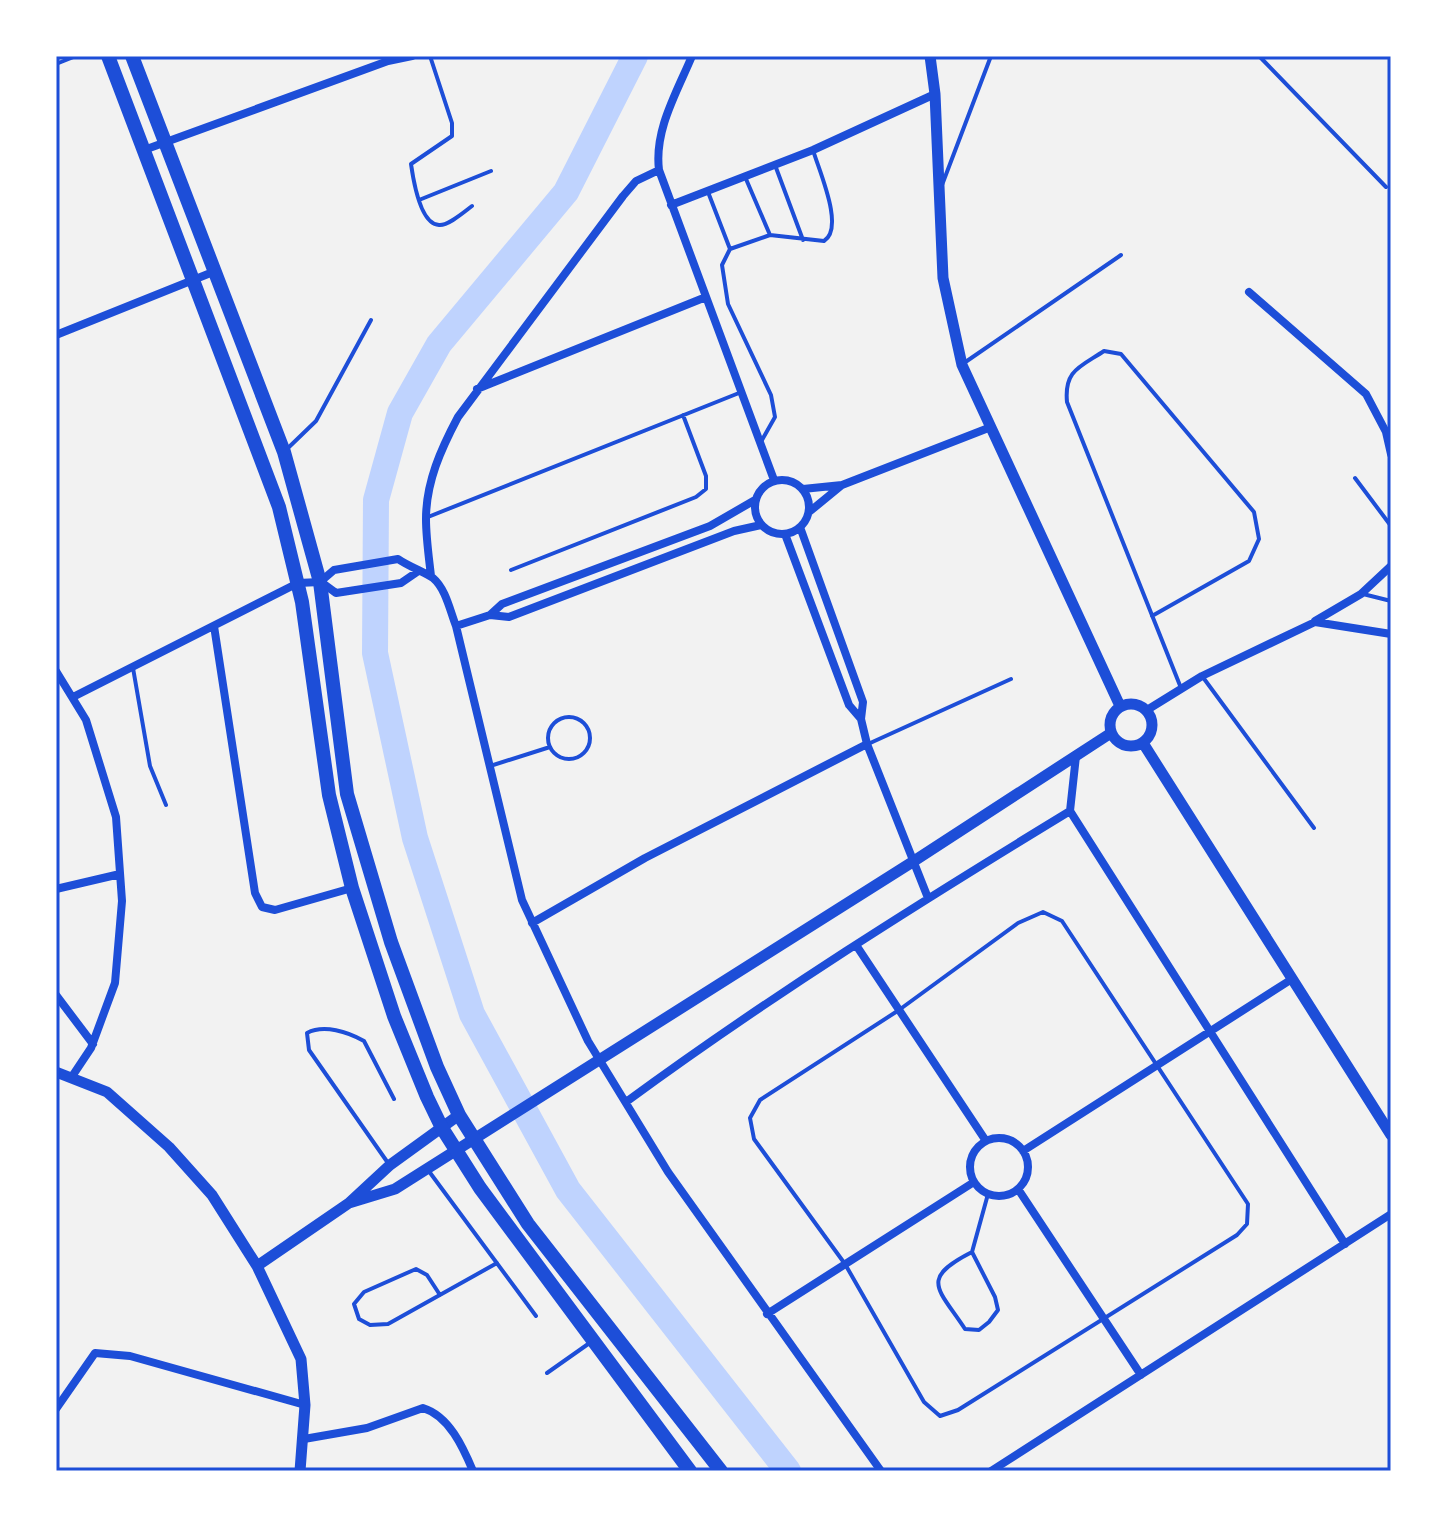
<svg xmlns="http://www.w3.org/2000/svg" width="1447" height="1527" font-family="'IBM Plex Sans',sans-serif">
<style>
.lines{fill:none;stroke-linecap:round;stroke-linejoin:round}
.river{stroke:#bfd3fe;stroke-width:26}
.service{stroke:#1d4ed8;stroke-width:4}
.minor{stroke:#1d4ed8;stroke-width:8}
.tertiary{stroke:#1d4ed8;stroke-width:11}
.trunk{stroke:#1d4ed8;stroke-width:14}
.neatline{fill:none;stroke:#1d4ed8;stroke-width:3}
</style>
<rect width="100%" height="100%" fill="#f2f2f2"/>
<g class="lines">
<path class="river" d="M 635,56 L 566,192 L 439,344 L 400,413 L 376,500 L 375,653 L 415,838 L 472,1014 L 568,1190 L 788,1471"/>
<path class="service" d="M 430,56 L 452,123 L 452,136 L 411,164 C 413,178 420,224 439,225 C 448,226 464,212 472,206
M 1259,56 L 1386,187
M 56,64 L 76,56
M 775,165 L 803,240
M 746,179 L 770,235
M 942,185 L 991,56
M 708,192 L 730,249
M 419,200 L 491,171
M 964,363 L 1121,255
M 762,440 L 775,417 L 771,395 L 728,304 L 722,265 L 730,249 L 770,235 L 824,241 C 845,228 819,171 813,150
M 288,448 L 316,421 L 371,320
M 1355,478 L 1391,526
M 428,517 L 739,393
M 511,570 L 696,497 L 706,489 L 706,476 L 683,415
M 1363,594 L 1391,601
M 1152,616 L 1249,561 L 1259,539 L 1254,512 L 1121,354 L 1104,351 C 1080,367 1064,370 1067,402 L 1181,688
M 133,668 L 150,766 L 166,805
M 1202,676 L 1314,828
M548 738a21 21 0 1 1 42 0a21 21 0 1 1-42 0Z
M 868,744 L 1011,679
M 490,766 L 550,747
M 1043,912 L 1062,921 L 1248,1204 L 1247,1224 L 1237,1235 L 958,1410 L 940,1416 L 924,1402 L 845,1264 L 754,1139 L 750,1118 L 760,1100 L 899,1010 L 1018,923 Z
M 388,1163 L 309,1050 L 307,1033 C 324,1024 348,1032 364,1041 L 394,1099
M 428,1170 L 536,1316
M 972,1252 C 919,1279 938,1288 965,1329 L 979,1330 L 989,1322 L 998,1310 L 995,1297 L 972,1252 L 988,1194
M 440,1295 L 427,1275 L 416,1269 L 364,1292 L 354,1304 L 359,1319 L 370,1325 L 388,1324 L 497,1263
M 547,1373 L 591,1342"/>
<path class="minor" d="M 692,56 C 677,92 654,130 659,170 L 774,480
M 144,150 L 388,61 L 412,56
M 671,205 L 813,150 L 935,94
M 1249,292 L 1366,394 L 1386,432 L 1391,454
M 56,335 L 213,272
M 477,389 L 706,297
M755 507a27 27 0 1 1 54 0a27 27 0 1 1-54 0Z
M 842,485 L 991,427
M 803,489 L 842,485 L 809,512
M 755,500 L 710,526 L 502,604 L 490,615 L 509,617 L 734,531 L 761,525
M 785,534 L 849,705 L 861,719 L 863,702 L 800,527
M 431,576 C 429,558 426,538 426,519 C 426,482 441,449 458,417 L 623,196 L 636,181 L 659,170
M 321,582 L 336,593 L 401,583 L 417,572
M 1315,621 L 1361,594 L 1391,566
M 214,626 L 255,893 L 262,907 L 275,910 L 352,888
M 456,626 L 490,615
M 56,671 L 86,720 L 116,817 L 122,901 L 115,983 L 91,1048 L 71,1078
M 73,697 L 298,583 L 320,582 L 334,570 L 398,559 C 408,566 426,573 433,578 C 446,589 450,611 456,626 L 522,900 L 588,1041 L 668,1172 L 881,1471
M 1147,710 L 1202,676 L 1315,622 L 1391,634
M 861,719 L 867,744 L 928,898
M 1070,811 L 1345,1244
M 56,889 L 120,874
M 532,923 L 645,858 L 867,744
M 856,945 L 986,1141
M 56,995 L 93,1044
M 626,1102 C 769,997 919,903 1070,811 L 1076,756
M970 1167a29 29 0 1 1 58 0a29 29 0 1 1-58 0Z
M 1023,1151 L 1292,979
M 1018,1189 L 1141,1375
M 767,1314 L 974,1182
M 56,1409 L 95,1353 L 130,1356 L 305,1405
M 304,1439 L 367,1428 L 423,1408 C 449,1416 463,1447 473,1471
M 991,1471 L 1391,1214"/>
<path class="tertiary" d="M 930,56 L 935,94 L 943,278 L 962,365 L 1120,706
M1110 725a21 21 0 1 1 42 0a21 21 0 1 1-42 0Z
M 1143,743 L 1391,1135
M 56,1072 L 107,1092 L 169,1147 L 212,1195 L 257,1266 L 301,1359 L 305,1405 L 300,1471
M 349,1203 L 395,1189 L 914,861 L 1111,733
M 257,1266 L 349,1203 L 390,1165 L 459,1115"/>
<path class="trunk" d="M 108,56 L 279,507 L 302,602 L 329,795 L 352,888 L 394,1016 L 427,1097 L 442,1128 L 480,1188 L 690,1471
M 132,56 L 284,452 L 320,582 L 347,794 L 391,942 L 437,1067 L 459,1115 L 528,1224 L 721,1471"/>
</g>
<rect width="1447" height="1527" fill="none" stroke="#ffffff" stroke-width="116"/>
<rect x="58" y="58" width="1331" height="1411" class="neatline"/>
</svg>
